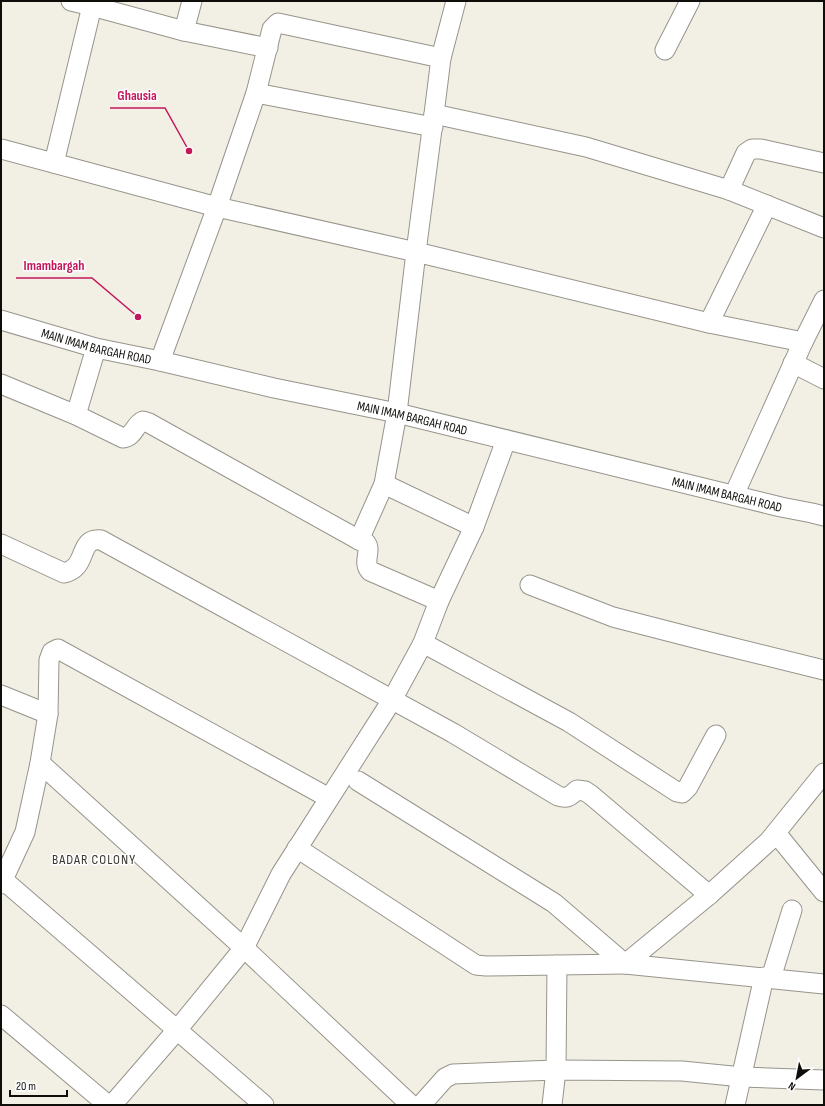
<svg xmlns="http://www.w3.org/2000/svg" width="825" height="1106" font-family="'Sofia Sans Condensed',sans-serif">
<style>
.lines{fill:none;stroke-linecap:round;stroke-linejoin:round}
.minor-casing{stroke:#97948b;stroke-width:21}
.minor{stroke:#fff;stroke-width:19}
.labels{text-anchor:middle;stroke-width:3;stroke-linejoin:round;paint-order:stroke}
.street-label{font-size:13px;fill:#0e0d0a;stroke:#fff}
.neighbourhood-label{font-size:14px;letter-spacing:1px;fill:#38362e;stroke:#fff}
.leader{fill:none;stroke:#c2185b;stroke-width:1.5}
.callout-dot{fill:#c2185b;stroke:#fff;stroke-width:1.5}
.callout-label{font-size:14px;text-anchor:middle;font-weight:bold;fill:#c2185b;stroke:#fff;stroke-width:3;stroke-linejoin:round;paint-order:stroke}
</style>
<rect width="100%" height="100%" fill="#f2efe5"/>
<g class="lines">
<g class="minor-casing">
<g id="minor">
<path d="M 71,1 L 92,6"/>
<path d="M 184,31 L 192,1"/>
<path d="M 665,50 L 690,1"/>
<path d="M 256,93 L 433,127"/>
<path d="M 434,114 L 441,58 L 456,1"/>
<path d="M 1,149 L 217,207 L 256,93 L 272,29 L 278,23 L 441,58"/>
<path d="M 54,163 L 92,6 L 184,31 L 268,48"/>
<path d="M 729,190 L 746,153 L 752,149 L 761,149 L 824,163"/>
<path id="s1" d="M 1,320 L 96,348 L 160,361 L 274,388 L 397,413 L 781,507 L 812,513 L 824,516"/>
<path d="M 709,323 L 767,205"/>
<path d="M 803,342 L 824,300"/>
<path d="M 160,361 L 217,207 L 416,252 L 434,114 L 586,147 L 729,190 L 824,228"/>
<path d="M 793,363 L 824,379"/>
<path d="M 1,384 L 76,415 L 123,438 C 134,437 134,425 143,421 L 149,423 L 359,540 L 366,543 C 372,551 362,562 370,571 L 439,601"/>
<path d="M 76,415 L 96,348"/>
<path d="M 384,484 L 397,413 L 416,252 L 709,323 L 803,342 L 734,495"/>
<path d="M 359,540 L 384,484 L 474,527"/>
<path d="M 1,544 L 64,573 C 89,568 77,537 101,540 L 453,733 L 558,796 C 568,799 570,796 577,790 L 585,791 L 591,795 L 709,895"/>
<path d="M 530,585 L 613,617 L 710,642 L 824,670"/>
<path d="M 423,643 L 569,722 L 677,792 L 682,793 L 688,787 L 716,735"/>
<path d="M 1,695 L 48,714"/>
<path d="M 40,763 L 244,948 L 411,1105"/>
<path d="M 358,781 L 554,903 L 625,964 L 824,984"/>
<path d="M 776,833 L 824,892"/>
<path d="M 297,848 L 476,965 L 486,966 L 625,964 L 709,895 L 769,841 L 824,773"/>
<path d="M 1,878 L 264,1105"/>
<path d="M 1,884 L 25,832 L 40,763 L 48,714 L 49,660 L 52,652 L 58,649 L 329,798"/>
<path d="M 771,978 L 792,910"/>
<path d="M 1,1015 L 108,1105"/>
<path d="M 112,1105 L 177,1030 L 244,948 L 281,874 L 392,700 L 423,643 L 439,601 L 474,527 L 506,440"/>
<path d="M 421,1105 L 445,1078 L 453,1074 L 556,1070 L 682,1071 L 742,1077 L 824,1080"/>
<path d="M 552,1105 L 556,1070 L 557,965"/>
<path d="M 735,1105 L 764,977"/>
</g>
</g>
<use href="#minor" class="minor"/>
</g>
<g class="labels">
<g class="street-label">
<text dy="5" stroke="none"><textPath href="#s1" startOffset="99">MAIN IMAM BARGAH ROAD</textPath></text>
<text dy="5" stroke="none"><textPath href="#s1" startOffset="423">MAIN IMAM BARGAH ROAD</textPath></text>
<text dy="5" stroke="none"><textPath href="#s1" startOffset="747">MAIN IMAM BARGAH ROAD</textPath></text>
</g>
<g class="neighbourhood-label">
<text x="94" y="864">BADAR COLONY</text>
</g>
</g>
<path class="leader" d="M189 151L165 108H110M138 317L92 278H16"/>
<g class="callout-dot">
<circle cx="189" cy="151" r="4"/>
<circle cx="138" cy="317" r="4"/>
</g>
<g class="callout-label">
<text x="137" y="100">Ghausia</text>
<text x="54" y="270">Imambargah</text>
</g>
<rect width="825" height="1106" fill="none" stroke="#0e0d0a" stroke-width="4"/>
<g transform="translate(797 1078) rotate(212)" stroke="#ffffff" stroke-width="3" paint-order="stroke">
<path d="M0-3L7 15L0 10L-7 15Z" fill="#0e0d0a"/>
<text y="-6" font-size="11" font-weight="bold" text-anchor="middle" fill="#0e0d0a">N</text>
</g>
<path d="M10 1090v6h57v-6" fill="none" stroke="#0e0d0a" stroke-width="2"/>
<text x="16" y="1090" font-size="12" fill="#0e0d0a" stroke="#ffffff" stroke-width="3" paint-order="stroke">20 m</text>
</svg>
